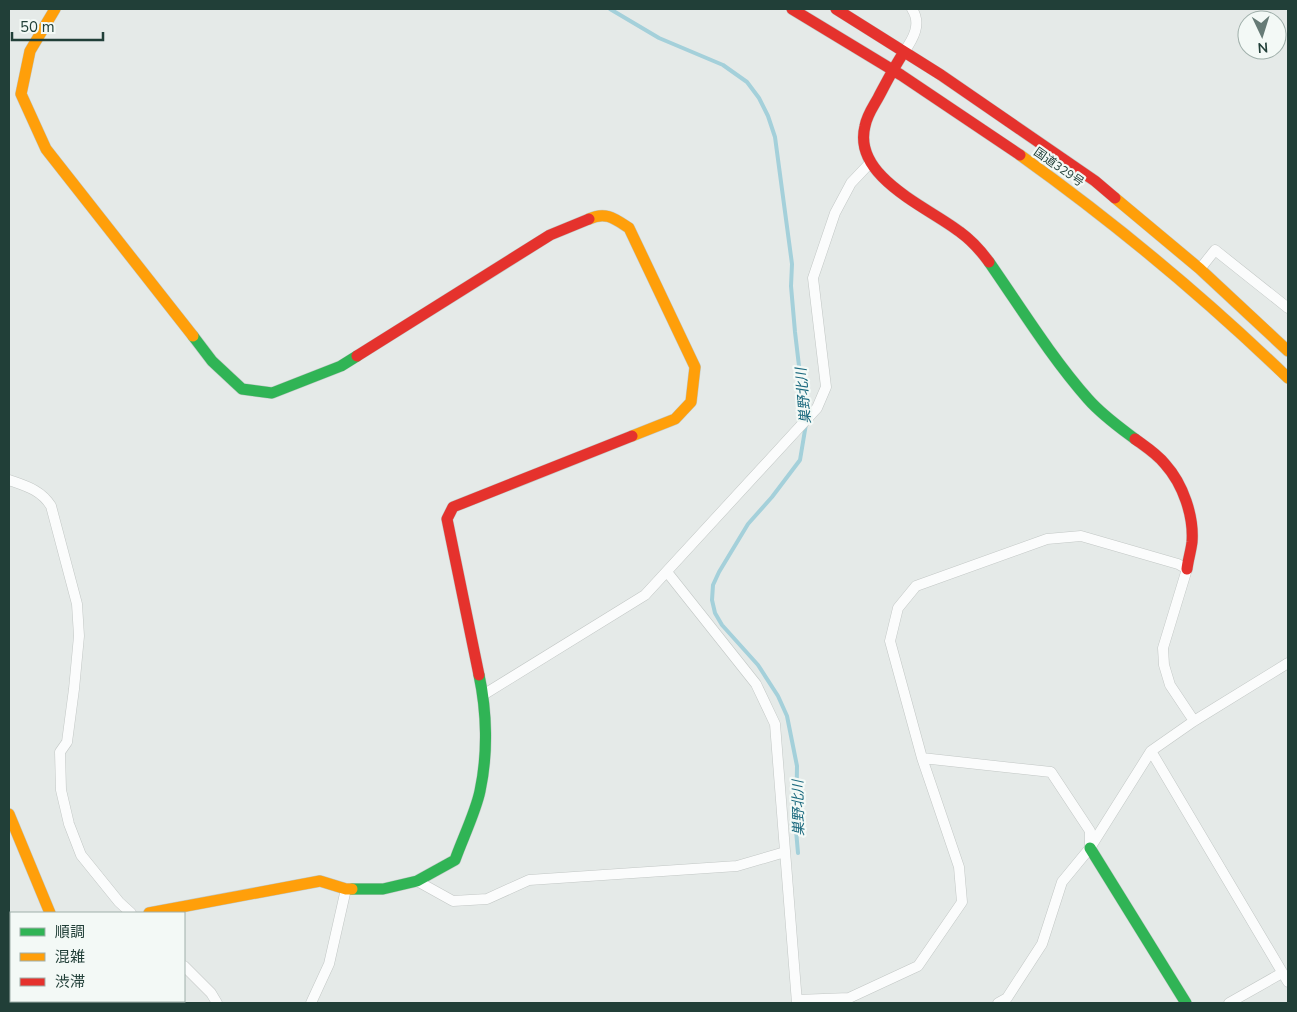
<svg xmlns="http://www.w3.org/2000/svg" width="1297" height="1012" font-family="'Nunito Sans','Noto Sans JP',sans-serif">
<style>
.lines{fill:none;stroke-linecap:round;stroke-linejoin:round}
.stream{stroke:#a4d0da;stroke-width:4}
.street-casing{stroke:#c2c7c5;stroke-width:11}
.fast-casing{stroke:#c0c8c5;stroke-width:12}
.slow-casing{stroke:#c0c8c5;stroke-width:12}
.jam-casing{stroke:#c0c8c5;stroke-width:12}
.street{stroke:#fbfcfc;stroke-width:10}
.fast{stroke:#30b455;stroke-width:11}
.slow{stroke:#ff9f0a;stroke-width:11}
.jam{stroke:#e5322d;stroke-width:11}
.labels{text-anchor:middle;stroke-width:4.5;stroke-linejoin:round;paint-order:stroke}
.street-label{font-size:12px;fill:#213f38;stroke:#f3f9f6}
.water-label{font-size:14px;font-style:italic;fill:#19687d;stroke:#f3f9f6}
</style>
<rect width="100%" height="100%" fill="#e5eae8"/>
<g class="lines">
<path class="stream" d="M 610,9 L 659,38 L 723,65 L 747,82 L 759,98 L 768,116 L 775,137 L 792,264 L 791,286 L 795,332 L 805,417
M 798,853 L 796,830 L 797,766 L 787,716 L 778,696 L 758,665 L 722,625 L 715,613 L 712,600 L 713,585 L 719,572 L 748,524 L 772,497 L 800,460 L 806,424"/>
<g class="street-casing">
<path id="street" d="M 904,52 C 913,39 922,24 912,9
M 1200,269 L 1215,250 L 1288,308
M 9,480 C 26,486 41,490 51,506 L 77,604 L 79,636 L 74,689 L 67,742 L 60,752 L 61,790 L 69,824 L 81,855 L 119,902 L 131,913
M 667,572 L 756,684 L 775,724 L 797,1003
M 483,695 L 645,595 L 817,408 L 826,387 L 813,278 L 835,213 L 851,183 L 870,163
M 1151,751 L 1288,982
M 922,758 L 1051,772 L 1090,831 L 1090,847
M 417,881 L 453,901 L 487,899 L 529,880 L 737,866 L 785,852
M 9,961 L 11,958
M 184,966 L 211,993 L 217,1003
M 797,1000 L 849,998 L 918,966 L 962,902 L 959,867 L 922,758 L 890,641 L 898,608 L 916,586 L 1047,539 L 1081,536 L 1178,564 L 1187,569 L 1163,648 L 1164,665 L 1170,685 L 1194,721
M 311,1003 L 329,964 L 346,889
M 998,1003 L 1007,998 L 1042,944 L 1062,882 L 1090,848 L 1151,751 L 1194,721 L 1288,663
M 1229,1003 L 1282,973"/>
</g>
<g class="fast-casing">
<path id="fast" d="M 989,262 C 1021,308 1051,357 1088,399 C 1102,415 1119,427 1135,439
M 193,336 L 212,361 L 242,389 L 272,393 L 341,366 L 357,356
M 1090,848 L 1186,1003
M 352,889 L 383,889 L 417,881 L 455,860 C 462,840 476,811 480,791 C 488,754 487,712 479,675
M 94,1001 L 96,1003"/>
</g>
<g class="slow-casing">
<path id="slow" d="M 55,9 L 30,51 L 21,94 L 46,149 L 193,336
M 1020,155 C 1115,223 1204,297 1288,378
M 1115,198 L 1200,269 L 1288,351
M 589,219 C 606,211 615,219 629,228 L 695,367 L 691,402 L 675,419 L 632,436
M 9,814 L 50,913
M 149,913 L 320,881 L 346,889 L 352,889"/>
</g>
<g class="jam-casing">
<path id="jam" d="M 792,9 L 901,75 L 1020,155
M 836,9 L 941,75 L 1095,181 L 1115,198
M 904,52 C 894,67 886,83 878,98 C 873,107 867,115 865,126 C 852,177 928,207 960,232 C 971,240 981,251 989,262
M 357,356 L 550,235 L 589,219
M 1135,439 C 1146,447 1157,454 1165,464 C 1183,484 1194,516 1192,542 C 1191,551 1188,560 1187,569
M 479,675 L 447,519 L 453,507 L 632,436"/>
</g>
<use href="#street" class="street"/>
<use href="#fast" class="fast"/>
<use href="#slow" class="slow"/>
<use href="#jam" class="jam"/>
</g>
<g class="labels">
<g class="street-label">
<text transform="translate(1059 167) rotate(35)" y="4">国道329号</text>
</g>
<g class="water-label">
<text transform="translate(803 396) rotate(-95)" y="5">巣野北川</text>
<text transform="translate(798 808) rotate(-91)" y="5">巣野北川</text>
</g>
</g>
<rect width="1297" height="1012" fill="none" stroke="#213f38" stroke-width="20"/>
<rect x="10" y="912" width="175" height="90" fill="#f3f9f6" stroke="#9fafaa"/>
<rect x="20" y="928" width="25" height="8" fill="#30b455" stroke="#9fafaa"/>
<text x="55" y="937" font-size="15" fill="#213f38">順調</text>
<rect x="20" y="953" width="25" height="8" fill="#ff9f0a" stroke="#9fafaa"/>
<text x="55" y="962" font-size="15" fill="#213f38">混雑</text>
<rect x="20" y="978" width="25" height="8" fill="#e5322d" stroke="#9fafaa"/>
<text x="55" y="987" font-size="15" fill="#213f38">渋滞</text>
<g transform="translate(1262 35) rotate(176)"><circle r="24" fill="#f3f9f6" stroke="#9fafaa"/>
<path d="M0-4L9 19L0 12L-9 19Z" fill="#667b76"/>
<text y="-8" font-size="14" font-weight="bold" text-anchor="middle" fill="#213f38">N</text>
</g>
<path d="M12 32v8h91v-8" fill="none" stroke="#213f38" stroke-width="2.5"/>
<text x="20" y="32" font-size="15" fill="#213f38" stroke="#f3f9f6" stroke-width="4" paint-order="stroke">50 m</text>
</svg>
